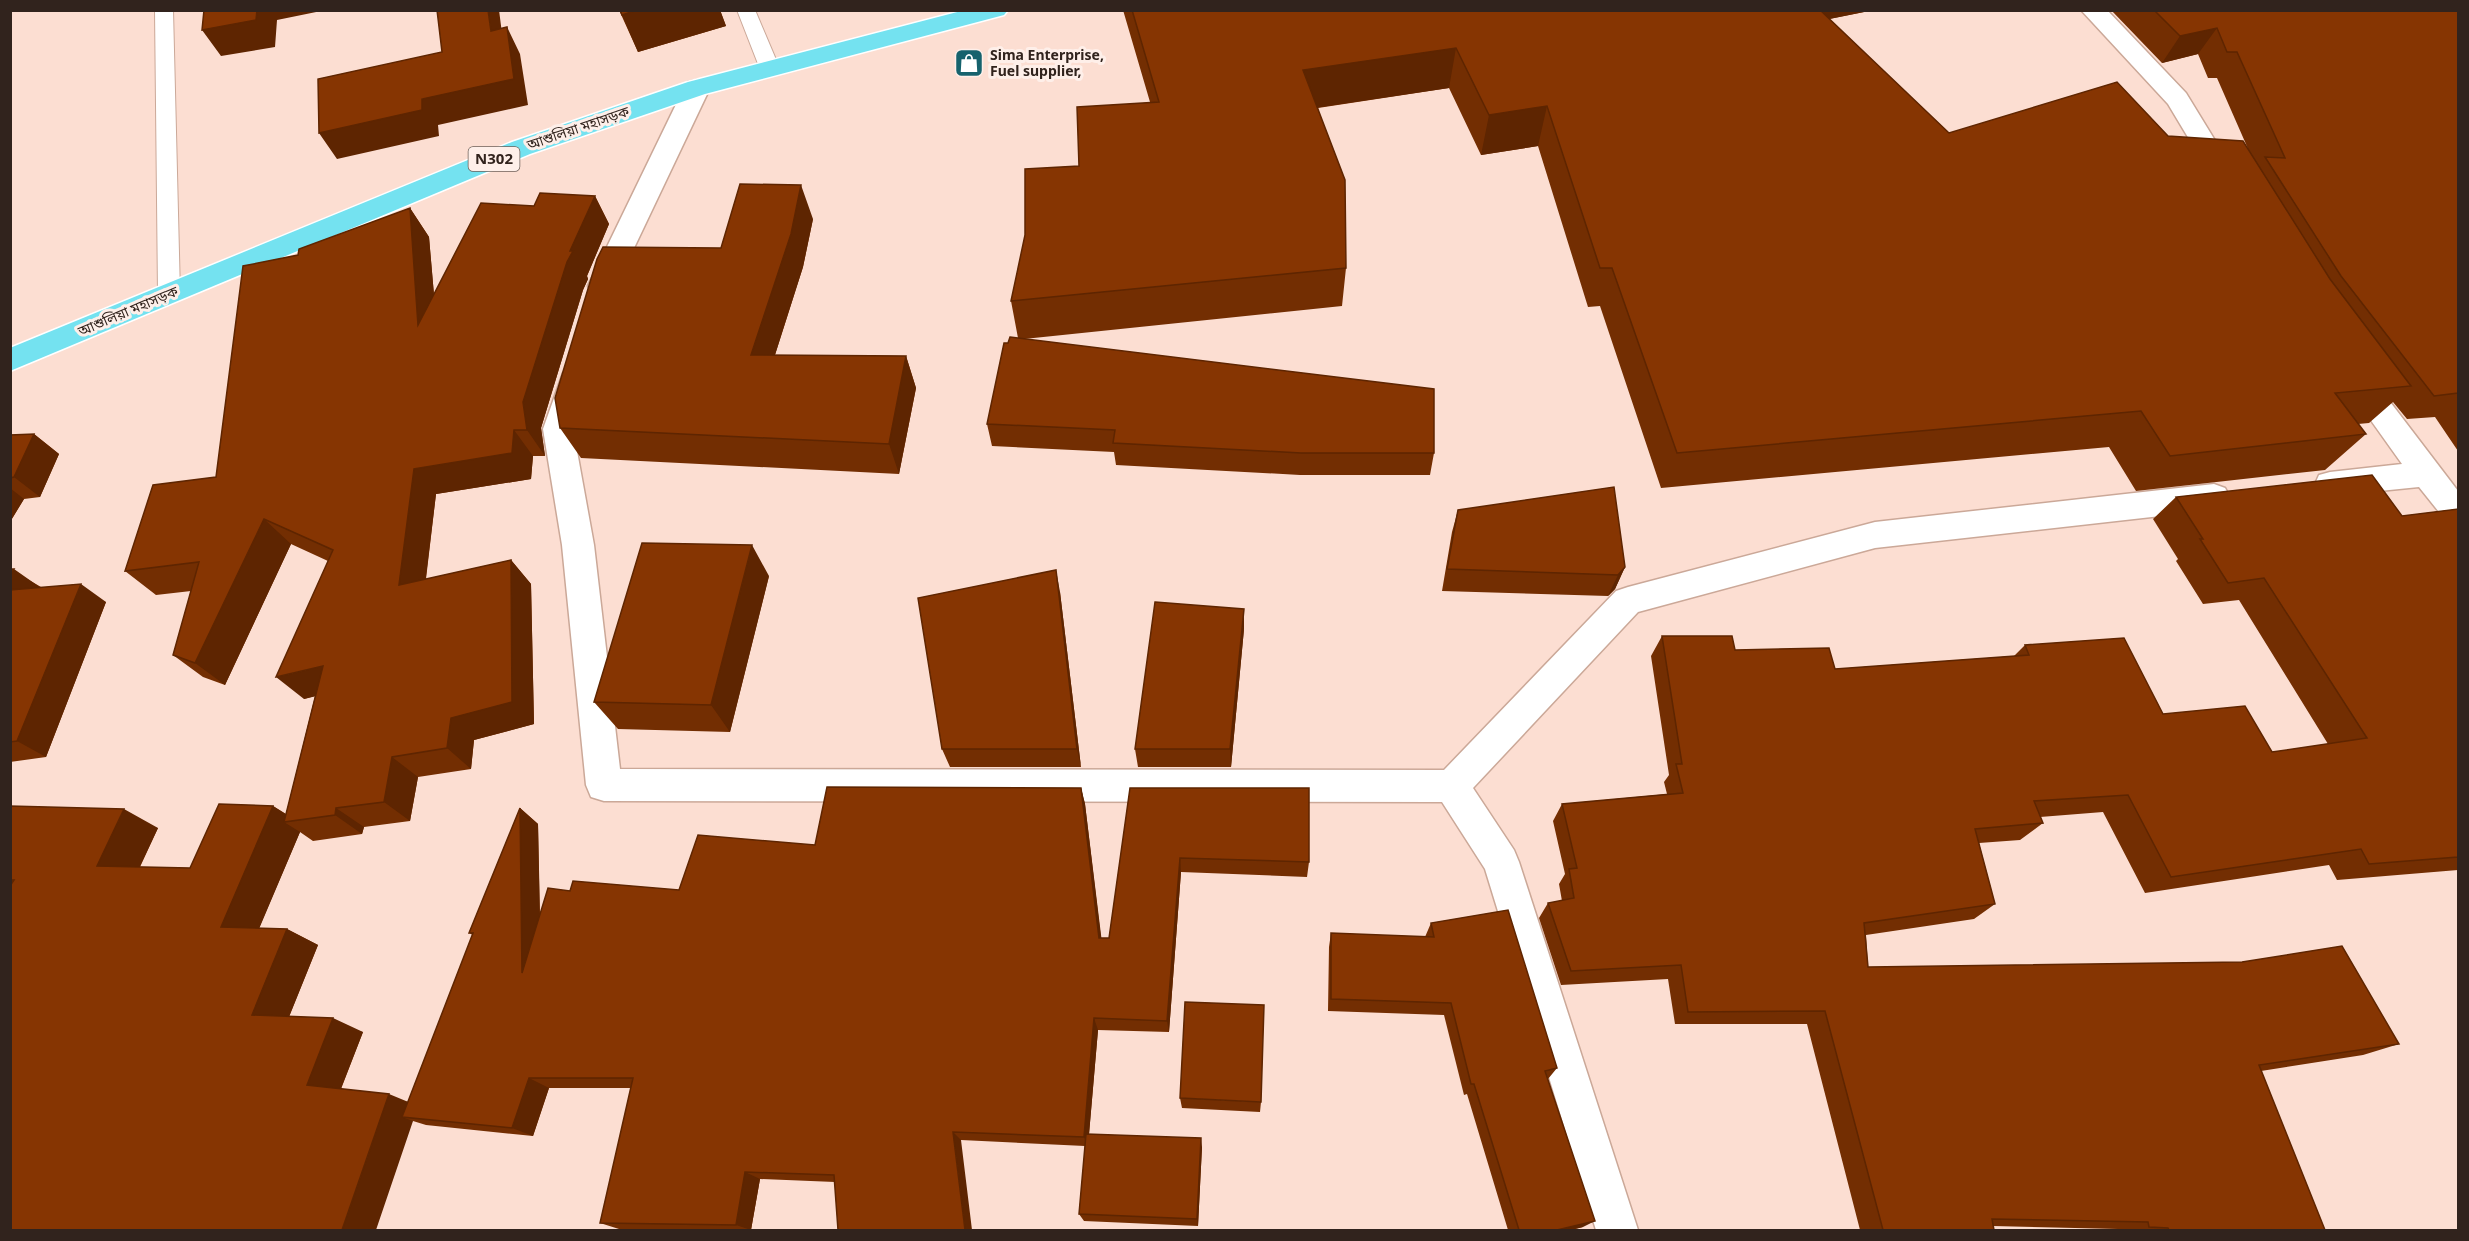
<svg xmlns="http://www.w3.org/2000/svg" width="2469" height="1241" font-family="'Noto Sans','Noto Sans Bengali',sans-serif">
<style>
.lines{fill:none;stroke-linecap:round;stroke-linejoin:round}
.service-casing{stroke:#cba898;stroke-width:2}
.minor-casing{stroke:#cba898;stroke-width:3}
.trunk-casing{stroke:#fff;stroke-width:3}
.service{fill:#fff;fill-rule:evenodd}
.minor{fill:#fff;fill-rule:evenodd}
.trunk{fill:#74e2f0;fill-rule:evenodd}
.wall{fill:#732e02}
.shaded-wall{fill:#5e2501}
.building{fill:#863502;stroke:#5e2501;stroke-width:1.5}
.labels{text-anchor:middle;stroke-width:6;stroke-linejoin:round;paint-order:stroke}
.far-poi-label{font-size:14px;font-weight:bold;fill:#31231d;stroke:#feefe9;text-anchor:start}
.far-street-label{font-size:14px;fill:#31231d;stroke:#feefe9}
.shield{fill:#feefe9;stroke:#6e605a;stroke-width:1.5}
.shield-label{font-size:15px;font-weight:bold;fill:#31231d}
</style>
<rect width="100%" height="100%" fill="#fcded2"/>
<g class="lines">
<g class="service-casing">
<path id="service" d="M 155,10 L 173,10 L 180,294 L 177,300 L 169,302 L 161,300 L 158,294 Z
M 737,10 L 755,10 L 780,69 L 777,73 L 770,75 L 763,73 L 760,69 Z"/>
</g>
<g class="minor-casing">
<path id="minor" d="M 2081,10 L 2107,10 L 2186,93 L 2238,178 L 2234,184 L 2225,187 L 2216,184 L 2168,104 Z
M 697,80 L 706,82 L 710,88 L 616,286 L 612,293 L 602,296 L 592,293 L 588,286 L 684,88 L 688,82 Z
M 2355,366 L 2365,369 L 2458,491 L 2458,526 L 2447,522 L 2419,487 L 2330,496 L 2319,493 L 2315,484 L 2319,475 L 2330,472 L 2402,464 L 2340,377 L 2345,369 Z
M 573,370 L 583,373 L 588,381 L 573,429 L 594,545 L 620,769 L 1444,770 L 1616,591 L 1628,587 L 1875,522 L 2214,484 L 2225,488 L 2230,497 L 2225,506 L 2214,510 L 1875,548 L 1638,612 L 1473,788 L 1514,850 L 1519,862 L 1638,1230 L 1596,1230 L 1485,869 L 1442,802 L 604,801 L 591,797 L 586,785 L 562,545 L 543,429 L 563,373 Z"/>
</g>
<g class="trunk-casing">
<path id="trunk" d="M 965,10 L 1008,10 L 1004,15 L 705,94 L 530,154 L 10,371 L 10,348 L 512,142 L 688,82 Z"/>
</g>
<use href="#service" class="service"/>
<use href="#minor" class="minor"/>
<use href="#trunk" class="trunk"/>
</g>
<path class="wall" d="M 619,10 L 720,10 L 726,26 L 638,52 Z
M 1123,10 L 1874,10 L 1829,19 L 1949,133 L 2168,136 L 2249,151 L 2217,78 L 2208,78 L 2198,54 L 2162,63 L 2111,10 L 2458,10 L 2458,451 L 2435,417 L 2407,419 L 2393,402 L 2369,423 L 2358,424 L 2366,434 L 2325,470 L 2136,491 L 2109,447 L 1661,488 L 1600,306 L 1588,307 L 1538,146 L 1481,155 L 1449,88 L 1318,108 L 1346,268 L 1342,306 L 1024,339 L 1434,453 L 1430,475 L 1300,475 L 1116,465 L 1114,452 L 992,446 L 987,424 L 1008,343 L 1018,338 L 1011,301 L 1079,166 L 1150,102 Z
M 595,196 L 609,224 L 587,276 L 588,279 L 583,290 L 541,428 L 545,456 L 533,456 L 531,479 L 436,494 L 426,579 L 511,560 L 531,584 L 534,724 L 474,740 L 471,769 L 418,777 L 410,821 L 364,827 L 362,834 L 313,841 L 300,832 L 259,928 L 287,929 L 318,945 L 289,1017 L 363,1032 L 341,1089 L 408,1102 L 473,935 L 469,933 L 520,808 L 538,824 L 540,914 L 570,891 L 679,890 L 815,845 L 1081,788 L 1085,804 L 1101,938 L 1109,938 L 1130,788 L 1309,862 L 1307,877 L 1181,872 L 1169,1032 L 1098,1030 L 1089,1134 L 1202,1147 L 1198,1226 L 1084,1221 L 1079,1214 L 1085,1146 L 961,1140 L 835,1182 L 760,1179 L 751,1230 L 619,1229 L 600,1223 L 631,1088 L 549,1088 L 533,1136 L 426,1125 L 413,1121 L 10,1230 L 10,806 L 158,828 L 140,867 L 190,868 L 273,806 L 286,814 L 315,696 L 304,699 L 328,561 L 291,544 L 225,685 L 203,677 L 173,655 L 191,591 L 156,595 L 125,571 L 216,477 L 298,255 L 410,208 L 429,237 L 434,295 L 534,206 Z
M 813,219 L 803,267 L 775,355 L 906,356 L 916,388 L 899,474 L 581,458 L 560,428 L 721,248 Z
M 34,434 L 59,454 L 40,497 L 24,499 L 10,522 L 10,435 Z
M 2176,497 L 2402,516 L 2458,509 L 2458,870 L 2337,880 L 2329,865 L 2145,893 L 2103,812 L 2040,817 L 2043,823 L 2020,840 L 1979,843 L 1995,904 L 1974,919 L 1866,935 L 1868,967 L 2399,1044 L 2363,1055 L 2261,1071 L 2325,1230 L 2119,1230 L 2118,1229 L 1993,1226 L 1994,1230 L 1860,1230 L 1807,1024 L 1675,1024 L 1668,979 L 1561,985 L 1539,918 L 1548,903 L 1562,901 L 1559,884 L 1565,874 L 1553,821 L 1562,804 L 1667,794 L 1664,782 L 1669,775 L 1651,656 L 1662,636 L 1835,669 L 2014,656 L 2025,645 L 2163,714 L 2272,752 L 2328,744 L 2239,600 L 2203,604 L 2176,561 L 2178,559 L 2153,519 Z
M 1458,510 L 1625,567 L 1615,589 L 1608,596 L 1442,591 L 1452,532 Z
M 10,569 L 41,587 L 106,602 L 46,757 L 10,762 Z
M 769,576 L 730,732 L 618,729 L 594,702 Z
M 1060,592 L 1081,767 L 950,767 L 942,749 Z
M 1244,629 L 1231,767 L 1138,767 L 1135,749 Z
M 1431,923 L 1557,1068 L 1548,1079 L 1583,1227 L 1571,1230 L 1508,1230 L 1467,1094 L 1464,1095 L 1444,1015 L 1328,1011 L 1329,947 L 1331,933 L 1425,937 Z
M 1180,1098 L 1261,1102 L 1260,1112 L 1182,1108 Z"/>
<path class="shaded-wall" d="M 257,10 L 326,10 L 277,20 L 275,47 L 221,56 L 202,30 Z
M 488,10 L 499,10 L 505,57 L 491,31 Z
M 637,10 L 720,10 L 726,26 L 638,52 L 622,15 Z
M 1787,10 L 1874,10 L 1780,29 Z
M 507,27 L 520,54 L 528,105 L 438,125 L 439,136 L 337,159 L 319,133 L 422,99 Z
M 2217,28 L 2198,54 L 2162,63 L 2180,36 Z
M 1456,48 L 1449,88 L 1301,110 L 1303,70 Z
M 1547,106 L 1538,146 L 1481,155 L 1489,115 Z
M 801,185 L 813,219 L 803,267 L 765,386 L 751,355 Z
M 595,196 L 609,224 L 587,276 L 588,279 L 583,290 L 541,428 L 545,456 L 527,430 L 523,402 L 570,251 Z
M 410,208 L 429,237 L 439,353 L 418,325 Z
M 906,356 L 916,388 L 899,474 L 889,444 Z
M 514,430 L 533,456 L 531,479 L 436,494 L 422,609 L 399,585 L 414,469 Z
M 34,434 L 59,454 L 40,497 L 14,477 Z
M 10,488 L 24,499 L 10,522 Z
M 264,519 L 291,544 L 225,685 L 195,663 Z
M 752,545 L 769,576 L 730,732 L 711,705 Z
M 511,560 L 531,584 L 534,724 L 474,740 L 471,769 L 447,748 L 451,718 Z
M 1625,567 L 1615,589 L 1608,596 L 1618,575 Z
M 14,569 L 41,588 L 10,596 L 10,575 Z
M 1056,570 L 1060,592 L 1081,767 L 1077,749 Z
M 81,584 L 106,602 L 46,757 L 17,741 Z
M 1244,609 L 1244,629 L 1231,767 L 1230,749 Z
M 323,666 L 349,688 L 304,699 L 276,677 Z
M 392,757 L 418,777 L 410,821 L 384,802 Z
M 1081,788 L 1085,804 L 1103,951 L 1099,938 Z
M 273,806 L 295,820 L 284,822 L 300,832 L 253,943 L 221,927 Z
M 336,808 L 364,827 L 362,834 L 335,815 Z
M 520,808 L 538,824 L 541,985 L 522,973 Z
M 124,809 L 158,828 L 132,883 L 97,866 Z
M 1180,858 L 1181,872 L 1169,1032 L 1167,1021 Z
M 287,929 L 318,945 L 284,1029 L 252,1015 Z
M 333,1018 L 363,1032 L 338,1096 L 307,1085 Z
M 1094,1018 L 1098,1030 L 1088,1146 L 1084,1137 Z
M 529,1078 L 549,1088 L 533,1136 L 512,1128 Z
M 389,1094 L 418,1106 L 402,1117 L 413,1121 L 376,1230 L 342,1230 Z
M 953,1132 L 961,1140 L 972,1230 L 965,1230 Z
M 1201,1138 L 1202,1147 L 1198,1226 L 1197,1219 Z
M 745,1172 L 760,1179 L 751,1230 L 736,1225 Z
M 1595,1221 L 1583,1227 L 1571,1230 L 1557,1230 Z"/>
<path class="building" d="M 204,10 L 257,10 L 256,20 L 202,30 Z
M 437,10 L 488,10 L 491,31 L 507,27 L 514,79 L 422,99 L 422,110 L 319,133 L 318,79 L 442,52 Z
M 620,10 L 637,10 L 622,15 Z
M 1132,10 L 1820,10 L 1949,133 L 2117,82 L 2168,136 L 2243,141 L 2330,279 L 2411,386 L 2335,393 L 2366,434 L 2170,456 L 2141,411 L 1677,453 L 1612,268 L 1600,268 L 1547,106 L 1489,115 L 1456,48 L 1303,70 L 1345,180 L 1346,268 L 1011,301 L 1025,235 L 1025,169 L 1079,166 L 1077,107 L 1159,102 Z
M 2154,10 L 2458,10 L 2458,393 L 2434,396 L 2341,276 L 2265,157 L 2285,158 L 2237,52 L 2227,52 L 2217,28 L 2180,36 Z
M 740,184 L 801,185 L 791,234 L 751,355 L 906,356 L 889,444 L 560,428 L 555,398 L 597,259 L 603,247 L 721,248 Z
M 540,193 L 595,196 L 570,251 L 573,251 L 567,262 L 523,402 L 527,430 L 514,430 L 512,453 L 414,469 L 399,585 L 511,560 L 512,702 L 451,718 L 447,748 L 392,757 L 384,802 L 336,808 L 335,815 L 284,822 L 323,666 L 276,677 L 333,550 L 264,519 L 195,663 L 173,655 L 199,562 L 125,571 L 153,485 L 216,477 L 243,266 L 298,255 L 299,249 L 410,208 L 418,325 L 481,203 L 534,206 Z
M 1010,337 L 1434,389 L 1434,453 L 1301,453 L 1113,443 L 1115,430 L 987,424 L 1004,343 L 1008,343 Z
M 34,434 L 14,477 L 10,478 L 10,435 Z
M 2372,475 L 2402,516 L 2458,509 L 2458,857 L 2369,864 L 2361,849 L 2171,877 L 2128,795 L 2034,801 L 2043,823 L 1975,829 L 1995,904 L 1864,923 L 1868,967 L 2242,962 L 2342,946 L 2399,1044 L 2259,1065 L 2325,1230 L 2169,1230 L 2168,1228 L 2149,1227 L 2148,1222 L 1992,1219 L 1994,1230 L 1883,1230 L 1825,1011 L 1688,1012 L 1681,965 L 1571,971 L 1548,903 L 1574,898 L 1569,869 L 1577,868 L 1562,804 L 1683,793 L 1676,764 L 1682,764 L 1662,636 L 1732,636 L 1735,650 L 1829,648 L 1835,669 L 2029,655 L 2025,645 L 2124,638 L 2163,714 L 2245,706 L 2272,752 L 2367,738 L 2264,578 L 2228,583 L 2200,539 L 2203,539 L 2176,497 Z
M 1614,487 L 1625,567 L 1618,575 L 1447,569 L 1458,510 Z
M 642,543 L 752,545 L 711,705 L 594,702 Z
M 10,569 L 14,569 L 10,575 Z
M 1056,570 L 1077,749 L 942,749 L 918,598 Z
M 81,584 L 17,741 L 10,742 L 10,590 Z
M 1155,602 L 1244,609 L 1230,749 L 1135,749 Z
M 827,787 L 1081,788 L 1099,938 L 1109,938 L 1130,788 L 1309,788 L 1309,862 L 1180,858 L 1167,1021 L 1094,1018 L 1084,1137 L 953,1132 L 965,1230 L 838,1230 L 834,1175 L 745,1172 L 736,1225 L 600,1223 L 633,1078 L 529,1078 L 512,1128 L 402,1117 L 473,933 L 469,933 L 520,808 L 522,973 L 548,888 L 570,891 L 573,881 L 679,890 L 698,835 L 815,845 Z
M 219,804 L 273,806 L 221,927 L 287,929 L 252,1015 L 333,1018 L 307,1085 L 389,1094 L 342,1230 L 10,1230 L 10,886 L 14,880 L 10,880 L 10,806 L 124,809 L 97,866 L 190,868 Z
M 1508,910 L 1557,1068 L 1545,1071 L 1595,1221 L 1557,1230 L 1519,1230 L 1474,1084 L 1471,1084 L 1451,1003 L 1331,999 L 1331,933 L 1434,937 L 1431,923 Z
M 1185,1002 L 1264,1005 L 1261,1102 L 1180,1098 Z
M 1086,1134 L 1201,1138 L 1197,1219 L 1079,1214 Z"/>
<defs>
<g id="shop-square" transform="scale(1.5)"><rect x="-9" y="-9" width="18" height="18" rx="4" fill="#16626d" stroke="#feefe9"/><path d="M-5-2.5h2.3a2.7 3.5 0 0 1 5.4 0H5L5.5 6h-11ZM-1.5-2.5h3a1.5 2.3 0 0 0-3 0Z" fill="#fff"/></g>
</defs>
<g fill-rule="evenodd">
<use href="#shop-square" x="969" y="63"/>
</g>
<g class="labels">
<g class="far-poi-label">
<text x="990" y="60">Sima Enterprise,<tspan x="990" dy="16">Fuel supplier,</tspan></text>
</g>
<g class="far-street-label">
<text transform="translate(578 128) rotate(-19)" y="5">আশুলিয়া মহাসড়ক</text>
<text transform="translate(128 311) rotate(-23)" y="5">আশুলিয়া মহাসড়ক</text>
</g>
<rect class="shield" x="468.5" y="147" width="51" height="24" rx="4.5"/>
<g class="shield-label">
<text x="494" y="164">N302</text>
</g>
</g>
<rect width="2469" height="1241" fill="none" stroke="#31231d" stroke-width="24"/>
</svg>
